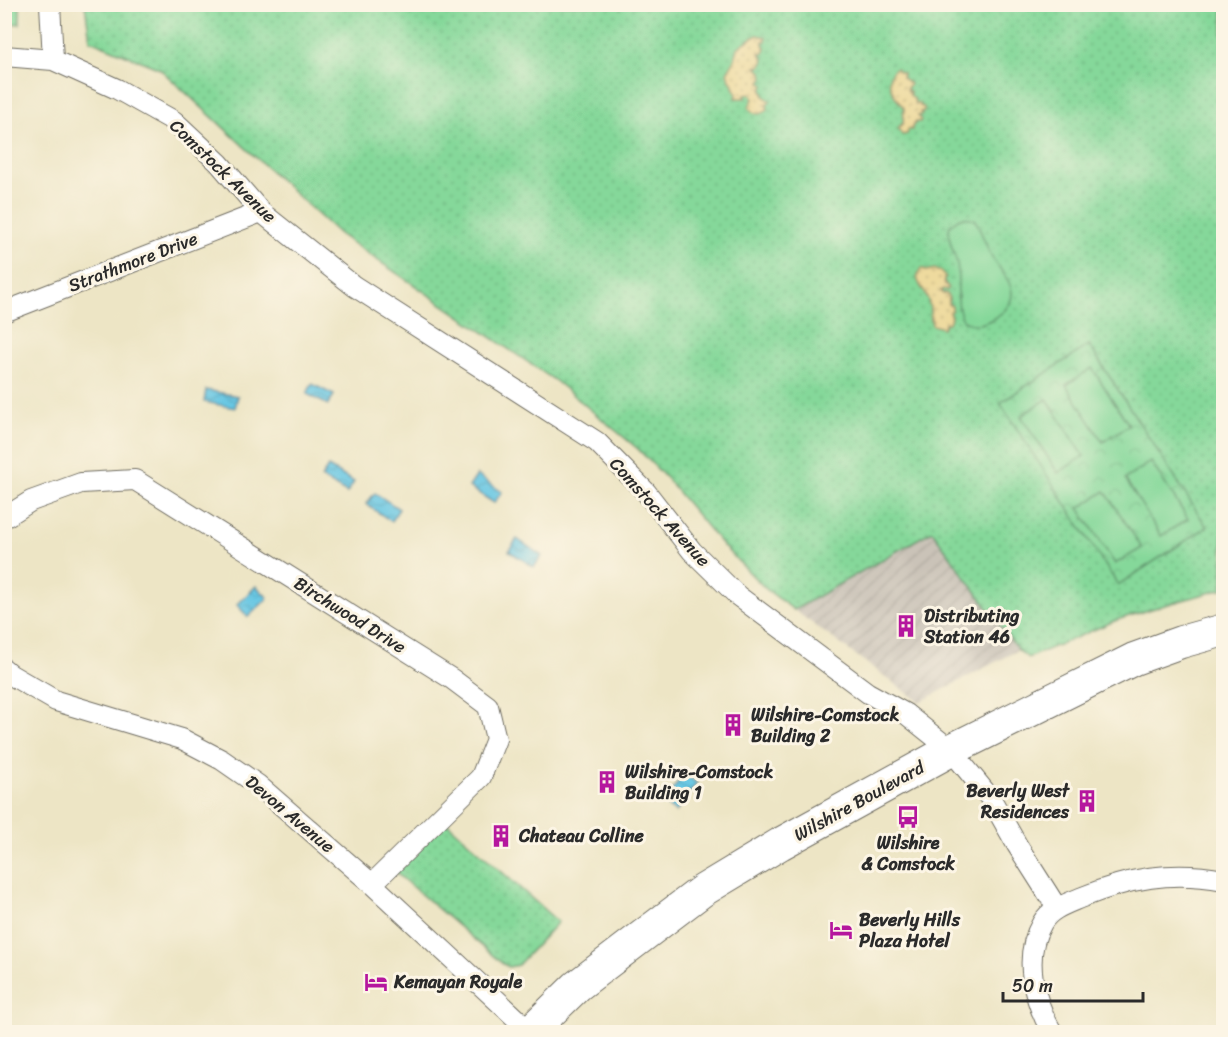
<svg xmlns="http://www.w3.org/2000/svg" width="1228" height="1037" font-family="Sriracha,sans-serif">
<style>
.industrial{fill:url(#industrial-furrows)}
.grass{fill:url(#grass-dots);stroke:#588262;stroke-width:1.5}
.sand{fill:url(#sand-dots);stroke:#8c8264;stroke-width:1.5}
.park{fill:url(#park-crowns);stroke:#588262;stroke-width:1.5}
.pitch{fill:#85d89a;stroke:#588262;stroke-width:1.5}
.water{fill:url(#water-waves);stroke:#487887;stroke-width:1.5}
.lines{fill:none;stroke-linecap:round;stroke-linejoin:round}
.street-casing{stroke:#6f6c61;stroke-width:22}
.primary-casing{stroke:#6f6c61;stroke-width:34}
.street{stroke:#fff;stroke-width:20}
.primary{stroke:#fff;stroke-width:32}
.labels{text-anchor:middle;stroke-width:6;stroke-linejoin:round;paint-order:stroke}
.street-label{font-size:18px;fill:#2b2b2b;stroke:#fcf5e5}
.poi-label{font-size:18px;font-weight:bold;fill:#2b2b2b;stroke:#fcf5e5;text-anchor:start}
</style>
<defs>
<pattern id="industrial-furrows" width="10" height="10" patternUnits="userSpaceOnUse" patternTransform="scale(1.5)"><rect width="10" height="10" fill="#cac3b8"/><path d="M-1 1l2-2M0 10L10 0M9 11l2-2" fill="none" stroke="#aea89e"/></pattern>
<pattern id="grass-dots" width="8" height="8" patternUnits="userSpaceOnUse" patternTransform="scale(1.5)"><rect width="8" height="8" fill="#85d89a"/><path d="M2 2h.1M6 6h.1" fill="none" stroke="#73ba85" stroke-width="1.8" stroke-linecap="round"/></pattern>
<pattern id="sand-dots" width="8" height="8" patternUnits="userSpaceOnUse" patternTransform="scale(1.5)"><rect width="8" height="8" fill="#eeda9e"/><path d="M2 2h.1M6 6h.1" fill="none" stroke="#cb8" stroke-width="1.8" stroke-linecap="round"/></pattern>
<pattern id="park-crowns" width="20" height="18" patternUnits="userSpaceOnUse" patternTransform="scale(1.5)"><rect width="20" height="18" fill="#85d89a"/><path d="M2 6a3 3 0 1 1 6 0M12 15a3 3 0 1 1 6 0" fill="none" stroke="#73ba85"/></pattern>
<pattern id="water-waves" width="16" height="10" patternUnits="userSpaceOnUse" patternTransform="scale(1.5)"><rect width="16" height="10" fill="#65c6e3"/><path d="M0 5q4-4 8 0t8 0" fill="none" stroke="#58aac3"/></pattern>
</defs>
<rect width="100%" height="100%" fill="#fcf5e5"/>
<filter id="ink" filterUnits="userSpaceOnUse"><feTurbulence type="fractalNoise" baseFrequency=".0167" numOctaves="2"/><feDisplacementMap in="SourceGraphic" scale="12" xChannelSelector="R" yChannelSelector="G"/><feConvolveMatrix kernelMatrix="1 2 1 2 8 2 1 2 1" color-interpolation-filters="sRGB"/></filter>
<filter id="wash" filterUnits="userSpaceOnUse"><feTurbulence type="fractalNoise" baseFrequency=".008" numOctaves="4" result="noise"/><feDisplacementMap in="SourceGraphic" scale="24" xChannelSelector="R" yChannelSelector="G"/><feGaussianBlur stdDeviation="1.35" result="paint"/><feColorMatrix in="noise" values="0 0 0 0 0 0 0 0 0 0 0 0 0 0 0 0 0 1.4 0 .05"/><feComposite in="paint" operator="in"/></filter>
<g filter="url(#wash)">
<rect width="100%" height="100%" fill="#ede5c5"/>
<path class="industrial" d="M 933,530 L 1018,650 L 920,702 L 794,610 Z"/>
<path class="grass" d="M 85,5 L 1223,5 L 1223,589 L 1158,607 L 1117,620 L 1028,658 L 1018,650 L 932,531 L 794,610 L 766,589 L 724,547 L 666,478 L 638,449 L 557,382 L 339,234 L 160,69 L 90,40 Z
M 445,821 L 558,922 L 518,965 L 509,967 L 503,964 L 396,873 Z"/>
<path class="sand" d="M 757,35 L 766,37 L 766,41 L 763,41 L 763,44 L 766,49 L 764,53 L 760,53 L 764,60 L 761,66 L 756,67 L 762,72 L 763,78 L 761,82 L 764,85 L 762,90 L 764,96 L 770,101 L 767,105 L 768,110 C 761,115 753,116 749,107 L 753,99 L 751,94 L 745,95 L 745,98 L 736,98 L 737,94 L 733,87 L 733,85 L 727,73 L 735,59 L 738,48 L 744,43 Z
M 896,68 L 898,71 L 903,73 L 902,77 L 910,84 L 907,88 L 908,91 L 910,91 L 910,95 L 914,99 L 915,104 L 919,103 L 920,106 L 924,107 L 924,111 L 920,112 L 922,114 L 918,116 L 921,119 L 920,122 L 916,122 L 912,127 L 912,130 L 909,129 L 907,134 L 902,135 L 898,128 L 903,123 L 904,108 C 895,98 881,78 896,68 Z
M 921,269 L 924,269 L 926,271 L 935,269 L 937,271 L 941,271 L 942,274 L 946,277 L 944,278 L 944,282 L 948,287 L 947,290 L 943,289 L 941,291 L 943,294 L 945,293 C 950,297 949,299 949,305 L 952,306 L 952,310 L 949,312 L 951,317 L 949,323 L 945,323 L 943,328 L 932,325 C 930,317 931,308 928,300 C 925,289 911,280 921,269 Z"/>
<path class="park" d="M 4,5 L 20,5 L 20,24 L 5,23 Z
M 1089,345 L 1207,527 L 1118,585 L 1000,403 Z"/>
<path class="pitch" d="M 964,217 L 973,219 L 977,223 C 982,234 986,246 992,257 C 1001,273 1020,287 1008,306 C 1004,312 1000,315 994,318 C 984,324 975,327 964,321 C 954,309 960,280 957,263 C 954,251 946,238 950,225 L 958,219 Z
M 1092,368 L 1129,425 L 1103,442 L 1066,385 Z
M 1047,399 L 1084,456 L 1058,473 L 1021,416 Z
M 1151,462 L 1188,519 L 1161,536 L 1125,479 Z
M 1105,491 L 1142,548 L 1115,564 L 1079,508 Z"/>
<path class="water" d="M 312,384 L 334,395 L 328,405 L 307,394 Z
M 206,390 L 238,396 L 235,408 L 204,402 Z
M 328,467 L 354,482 L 347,493 L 321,478 Z
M 477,475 L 502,492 L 494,503 L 469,487 Z
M 375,493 L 399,509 L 391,521 L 366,504 Z
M 517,539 L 542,556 L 534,567 L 509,551 Z
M 256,586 L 268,598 L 248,617 L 237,605 Z
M 684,774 L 697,783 L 676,812 L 663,803 Z"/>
</g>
<g filter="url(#ink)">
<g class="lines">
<g class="street-casing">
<path id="street" d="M 50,4 L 53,60
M 4,56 L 53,60 L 117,89 L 174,121 L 219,163 L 261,212 L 354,286 L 597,442 L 646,492 L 692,551 L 738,596 L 868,693 L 906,714 L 951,750 L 991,799 L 1017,845 L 1057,908
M 4,312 L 261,212
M 4,518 L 31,501 L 81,483 L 135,480 L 452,679 L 488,706 L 496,739 L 481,777 L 372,884
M 4,669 L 11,675 L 56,701 L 182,739 L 222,760 L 258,785 L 372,884 L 531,1032
M 1052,1032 C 1034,1001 1022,957 1042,923 C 1050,909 1066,904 1080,898 C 1129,878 1171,870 1224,880"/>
</g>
<g class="primary-casing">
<path id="primary" d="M 530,1032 L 577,986 L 632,944 L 702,891 L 780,844 L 951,750 L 1134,659 L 1181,642 L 1224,630"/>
</g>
<use href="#street" class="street"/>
<use href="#primary" class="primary"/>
</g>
</g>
<defs>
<g id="building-bare" transform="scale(1.8)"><path d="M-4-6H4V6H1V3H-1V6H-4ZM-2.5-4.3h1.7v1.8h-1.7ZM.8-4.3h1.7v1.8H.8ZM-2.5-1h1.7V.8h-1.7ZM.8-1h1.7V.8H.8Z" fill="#b5179e" stroke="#fcf5e5" stroke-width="2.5" paint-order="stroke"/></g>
<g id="bus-bare" transform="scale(1.8)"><path d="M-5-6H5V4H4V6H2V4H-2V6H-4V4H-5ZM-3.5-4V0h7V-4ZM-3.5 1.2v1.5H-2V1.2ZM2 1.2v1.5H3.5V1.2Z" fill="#b5179e" stroke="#fcf5e5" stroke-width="2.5" paint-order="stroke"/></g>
<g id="hotel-bare" transform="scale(1.8)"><path d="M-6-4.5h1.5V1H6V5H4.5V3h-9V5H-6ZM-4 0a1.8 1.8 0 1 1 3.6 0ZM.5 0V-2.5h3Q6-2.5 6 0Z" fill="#b5179e" stroke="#fcf5e5" stroke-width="2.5" paint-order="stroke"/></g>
</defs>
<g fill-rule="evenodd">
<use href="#building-bare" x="906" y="626"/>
<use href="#building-bare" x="733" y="725"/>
<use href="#building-bare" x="607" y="782"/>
<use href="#building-bare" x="1087" y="801"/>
<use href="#bus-bare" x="908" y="817"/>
<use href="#building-bare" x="501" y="836"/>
<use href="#hotel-bare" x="841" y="930"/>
<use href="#hotel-bare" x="376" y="982"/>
</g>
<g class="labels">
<g class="street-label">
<text transform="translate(223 171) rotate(44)" y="6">Comstock Avenue</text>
<text transform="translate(133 262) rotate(-21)" y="6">Strathmore Drive</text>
<text transform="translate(660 512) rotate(48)" y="6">Comstock Avenue</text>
<text transform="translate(350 615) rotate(32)" y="6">Birchwood Drive</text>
<text transform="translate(859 801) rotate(-29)" y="6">Wilshire Boulevard</text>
<text transform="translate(290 814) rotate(40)" y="6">Devon Avenue</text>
</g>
<g class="poi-label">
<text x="924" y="622">Distributing<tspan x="924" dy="21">Station 46</tspan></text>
<text x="751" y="721">Wilshire-Comstock<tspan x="751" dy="21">Building 2</tspan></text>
<text x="625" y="778">Wilshire-Comstock<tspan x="625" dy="21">Building 1</tspan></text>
<text x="1069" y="797" text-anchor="end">Beverly West<tspan x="1069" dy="21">Residences</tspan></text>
<text x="519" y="842">Chateau Colline</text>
<text x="908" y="849" text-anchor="middle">Wilshire<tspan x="908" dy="21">&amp; Comstock</tspan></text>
<text x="859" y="926">Beverly Hills<tspan x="859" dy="21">Plaza Hotel</tspan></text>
<text x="394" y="988">Kemayan Royale</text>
</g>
</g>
<rect width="1228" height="1037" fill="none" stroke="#fcf5e5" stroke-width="24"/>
<path d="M1003 992v9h140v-9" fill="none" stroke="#2b2b2b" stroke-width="3"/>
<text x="1012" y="992" font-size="18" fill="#2b2b2b" stroke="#fcf5e5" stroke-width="4.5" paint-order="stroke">50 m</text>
</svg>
